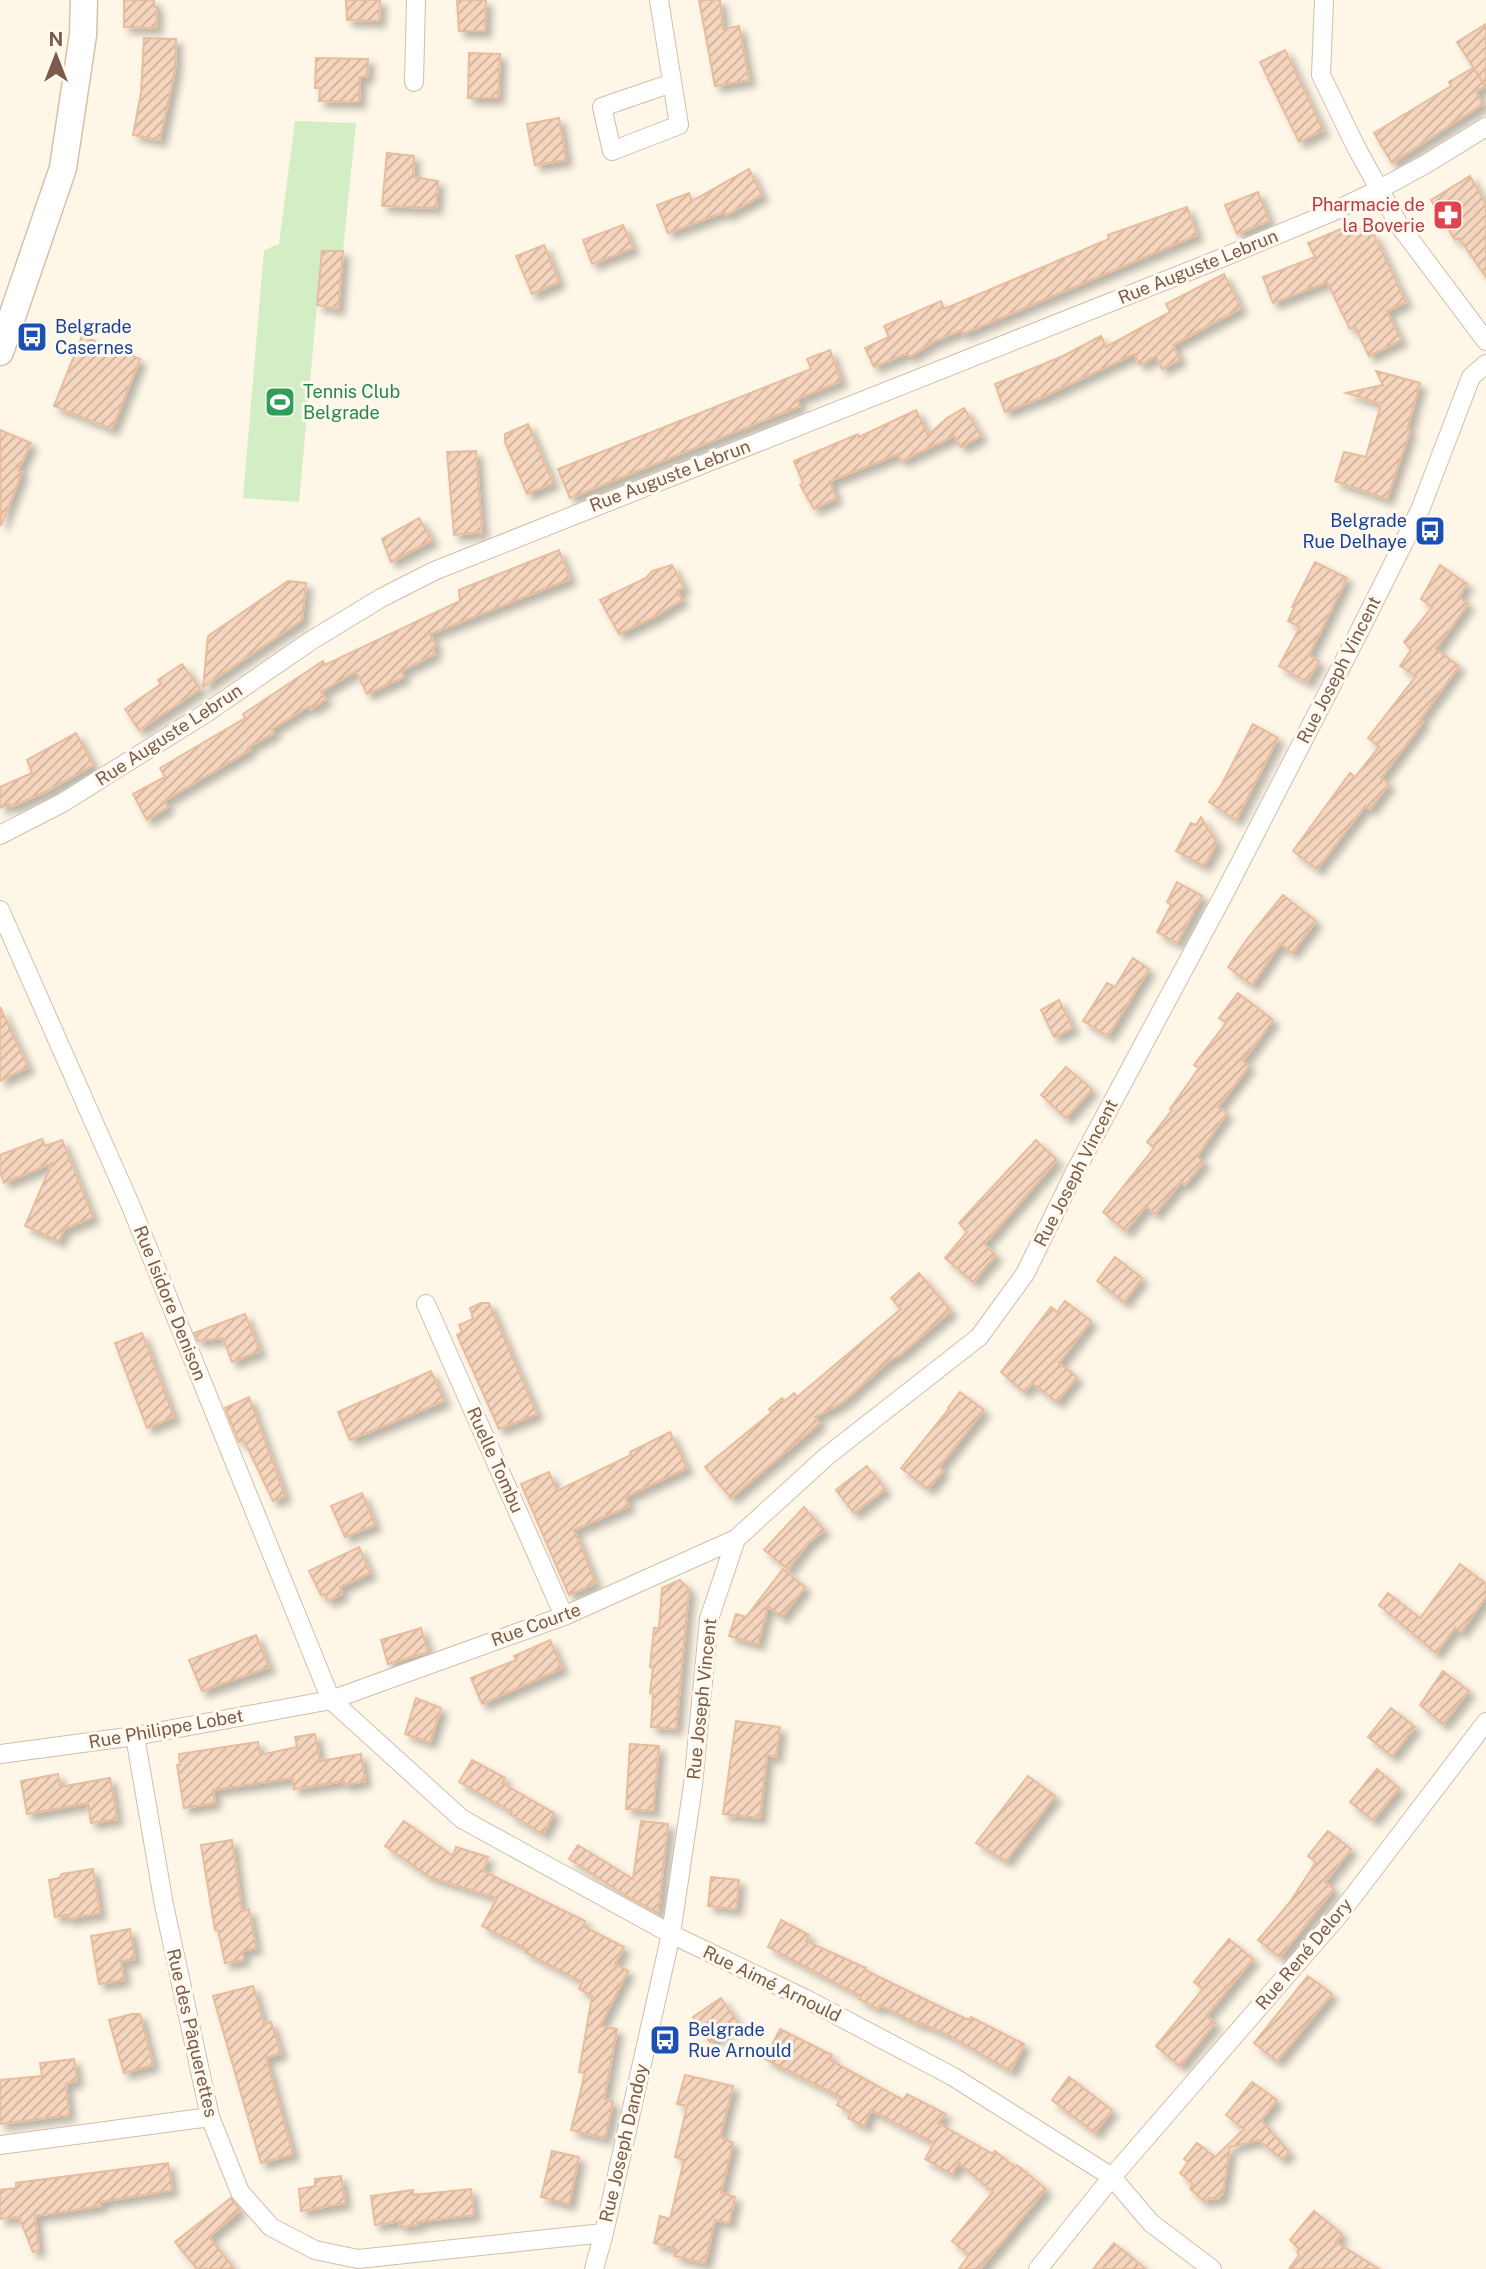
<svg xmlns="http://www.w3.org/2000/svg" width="1486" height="2269" font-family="'Public Sans',sans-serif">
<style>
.garden{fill:#d3edc4}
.building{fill:url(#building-hatch);stroke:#e9bc9c;stroke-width:2;filter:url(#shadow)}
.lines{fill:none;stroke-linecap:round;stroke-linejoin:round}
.street-casing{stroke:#d1beab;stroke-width:20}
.secondary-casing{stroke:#d7c0ab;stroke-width:29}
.street{stroke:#fff;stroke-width:18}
.secondary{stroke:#fff;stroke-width:26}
.labels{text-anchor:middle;stroke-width:6;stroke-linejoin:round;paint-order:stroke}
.health-label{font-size:18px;fill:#be3a42;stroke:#fff9ef;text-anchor:end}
.street-label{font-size:18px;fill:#7a5c49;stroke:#fff9ef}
.transit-label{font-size:18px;fill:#164399;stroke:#fff9ef;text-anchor:start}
.leisure-label{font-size:18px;fill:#27864d;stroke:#fff9ef;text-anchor:start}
</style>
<defs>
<pattern id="building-hatch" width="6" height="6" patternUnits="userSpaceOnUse" patternTransform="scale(1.75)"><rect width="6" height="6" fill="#f5d5bd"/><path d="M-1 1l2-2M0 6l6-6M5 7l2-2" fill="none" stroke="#cbb09c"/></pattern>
<filter id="shadow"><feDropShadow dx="6" dy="6" stdDeviation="3.5" flood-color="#0004"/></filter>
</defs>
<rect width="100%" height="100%" fill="#fef6e7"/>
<path class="garden" d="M 295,121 L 356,123 L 343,251 L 322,251 L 299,502 L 243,498 L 264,250 L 279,244 Z"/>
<path class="building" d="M 124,0 L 154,0 L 154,7 L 157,7 L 156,28 L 124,27 Z
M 346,0 L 380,0 L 379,21 L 347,20 Z
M 457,0 L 486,0 L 485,31 L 459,31 Z
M 699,0 L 720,0 L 723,29 L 739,26 L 749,80 L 715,86 Z
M 1486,24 L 1486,87 L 1457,42 Z
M 144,38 L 176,39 L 175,70 L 160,140 L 133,135 L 141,93 Z
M 1285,50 L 1323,130 L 1299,142 L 1260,62 Z
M 469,53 L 500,54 L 498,98 L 468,98 Z
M 316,58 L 368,59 L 367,77 L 360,77 L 359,102 L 319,101 L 320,88 L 315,88 Z
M 1473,68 L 1485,86 L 1476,92 L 1483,104 L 1392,163 L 1374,133 L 1451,86 L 1449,82 Z
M 559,118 L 566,160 L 535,165 L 527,124 Z
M 387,153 L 414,156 L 413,177 L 438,181 L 436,208 L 382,206 Z
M 749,169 L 762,195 L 726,215 L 724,212 L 668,233 L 657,205 L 689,193 L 692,201 Z
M 1470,176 L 1486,204 L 1486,277 L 1459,238 L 1455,240 L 1431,200 Z
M 1258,192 L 1269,221 L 1237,234 L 1225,205 Z
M 1187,207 L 1197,235 L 963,334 L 961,330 L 933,342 L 911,356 L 905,354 L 874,367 L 865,348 L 889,337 L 884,326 L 941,301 L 944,309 L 1109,239 L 1108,235 Z
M 623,225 L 633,248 L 592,264 L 583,240 Z
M 1350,225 L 1374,235 L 1406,302 L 1387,311 L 1401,340 L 1369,356 L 1355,327 L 1350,329 L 1327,282 L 1273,303 L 1263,277 L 1315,257 L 1308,243 Z
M 544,245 L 559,282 L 532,294 L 516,256 Z
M 322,251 L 343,251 L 338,309 L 317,305 Z
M 1224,274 L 1241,308 L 1173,345 L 1180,359 L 1162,369 L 1156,356 L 1140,365 L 1134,354 L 1045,396 L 1005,412 L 995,384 L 1063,356 L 1101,336 L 1106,347 L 1170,312 L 1166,304 Z
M 82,336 L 140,359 L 112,429 L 54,406 Z
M 830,350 L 841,381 L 797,399 L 800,406 L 570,498 L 558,469 L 811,369 L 807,359 Z
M 1376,371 L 1420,383 L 1407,430 L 1410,431 L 1387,499 L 1335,481 L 1344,452 L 1366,457 L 1381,404 L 1346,393 L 1383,385 Z
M 964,408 L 981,436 L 961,447 L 954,436 L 901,461 L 898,454 L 830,481 L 836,498 L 814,509 L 800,485 L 803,483 L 794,461 L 858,434 L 859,437 L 916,410 L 928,435 L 947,418 Z
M 528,424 L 553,483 L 527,494 L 505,442 L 505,434 Z
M 0,430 L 31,443 L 18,470 L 22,472 L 1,526 Z
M 476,451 L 482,532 L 454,535 L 447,452 Z
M 419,518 L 432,540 L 391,562 L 382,539 Z
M 559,550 L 570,579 L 430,634 L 436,646 L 432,648 L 435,654 L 401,671 L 404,677 L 367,694 L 356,671 L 321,692 L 326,699 L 311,709 L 309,706 L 272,729 L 274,733 L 248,747 L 250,750 L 164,801 L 168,807 L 147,820 L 133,794 L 165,777 L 160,768 L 245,718 L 243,714 L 323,661 L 325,665 L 460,601 L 459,590 Z
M 1315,562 L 1347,578 L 1309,655 L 1319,661 L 1307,682 L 1279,666 L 1300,627 L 1288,621 L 1294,608 L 1292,607 Z
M 672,565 L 684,587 L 677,591 L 682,600 L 654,617 L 619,634 L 600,600 L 646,578 L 652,571 Z
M 1440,565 L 1467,584 L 1459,597 L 1468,604 L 1436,649 L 1459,666 L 1420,720 L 1423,722 L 1381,778 L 1389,784 L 1370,809 L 1365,806 L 1317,869 L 1293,851 L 1350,773 L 1355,777 L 1379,747 L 1368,738 L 1416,676 L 1400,666 L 1411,650 L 1404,642 L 1432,607 L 1421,599 Z
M 288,581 L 306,583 L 302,620 L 203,687 L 208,636 Z
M 182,664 L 200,689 L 139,730 L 125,709 L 161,684 L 158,680 Z
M 1253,724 L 1278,738 L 1236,820 L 1209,802 L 1222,784 Z
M 76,733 L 93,765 L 47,791 L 11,807 L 9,804 L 0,808 L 0,787 L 32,773 L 27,760 Z
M 1201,817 L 1217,843 L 1204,866 L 1176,851 L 1191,823 L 1196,825 Z
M 1177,882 L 1202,896 L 1177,943 L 1157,932 L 1171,905 L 1167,902 Z
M 1283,895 L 1316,921 L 1292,953 L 1280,944 L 1252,985 L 1228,967 L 1247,939 Z
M 1133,958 L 1149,969 L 1108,1036 L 1083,1021 L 1107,983 L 1115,987 Z
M 1238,993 L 1273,1020 L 1243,1061 L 1249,1066 L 1218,1107 L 1227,1113 L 1197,1156 L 1204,1162 L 1185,1185 L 1181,1182 L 1155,1214 L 1146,1206 L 1126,1231 L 1103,1212 L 1154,1148 L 1147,1142 L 1172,1110 L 1170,1109 L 1199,1068 L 1194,1065 L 1226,1023 L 1219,1018 Z
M 1059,1000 L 1073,1028 L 1054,1037 L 1041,1010 Z
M 0,1007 L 28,1067 L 0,1081 Z
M 1066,1067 L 1092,1089 L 1066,1118 L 1041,1095 Z
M 42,1139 L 45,1146 L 62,1140 L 93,1217 L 64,1229 L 59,1241 L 25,1226 L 52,1163 L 4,1183 L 0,1172 L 0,1155 Z
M 1036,1140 L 1057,1160 L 984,1244 L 996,1255 L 973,1282 L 945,1258 L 967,1232 L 959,1223 Z
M 1115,1257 L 1142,1278 L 1124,1302 L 1097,1281 Z
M 919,1273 L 951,1311 L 900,1355 L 890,1360 L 842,1403 L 815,1417 L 820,1423 L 731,1498 L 705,1467 L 772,1412 L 769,1409 L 782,1398 L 785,1401 L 794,1393 L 797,1397 L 901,1309 L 891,1298 Z
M 1065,1301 L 1091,1321 L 1059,1363 L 1077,1377 L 1057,1402 L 1032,1383 L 1024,1392 L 1001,1372 L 1051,1307 L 1057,1312 Z
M 481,1303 L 489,1303 L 537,1414 L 499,1429 L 457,1335 L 462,1332 L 459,1325 L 473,1319 L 470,1308 Z
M 245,1314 L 260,1351 L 232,1362 L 223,1338 L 198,1341 L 194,1333 Z
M 142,1333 L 174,1417 L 147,1428 L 115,1343 Z
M 431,1371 L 444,1401 L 350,1440 L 338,1412 Z
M 960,1392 L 984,1410 L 939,1467 L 943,1471 L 928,1489 L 901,1468 L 949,1409 L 948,1408 Z
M 249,1397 L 285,1496 L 273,1501 L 244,1440 L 239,1442 L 225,1408 Z
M 670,1432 L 687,1468 L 625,1497 L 629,1506 L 574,1530 L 596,1583 L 569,1595 L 521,1484 L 549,1472 L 557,1491 L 631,1455 L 630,1452 Z
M 867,1466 L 885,1489 L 854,1513 L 836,1490 Z
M 362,1493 L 375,1525 L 345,1537 L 331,1506 Z
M 804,1507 L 824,1530 L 809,1542 L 788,1569 L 764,1550 Z
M 359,1547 L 370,1573 L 340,1587 L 342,1594 L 328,1601 L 324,1594 L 321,1595 L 309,1571 Z
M 1460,1564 L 1486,1584 L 1486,1597 L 1461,1632 L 1455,1628 L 1436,1653 L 1379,1605 L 1388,1593 L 1420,1618 Z
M 783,1569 L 805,1587 L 782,1617 L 768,1606 L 758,1644 L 729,1636 L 736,1614 L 746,1617 Z
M 680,1580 L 689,1589 L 676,1729 L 651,1727 L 653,1694 L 650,1693 L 653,1668 L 650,1667 L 654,1628 L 659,1628 L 662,1588 Z
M 421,1628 L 428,1652 L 388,1664 L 381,1640 Z
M 256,1635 L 269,1667 L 202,1691 L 189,1660 Z
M 550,1640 L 562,1668 L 482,1704 L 471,1678 L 516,1660 L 514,1656 Z
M 1443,1671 L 1469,1691 L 1443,1724 L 1420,1705 Z
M 416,1698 L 441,1708 L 430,1742 L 405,1734 Z
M 1391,1708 L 1415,1727 L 1392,1756 L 1368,1737 Z
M 736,1721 L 780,1727 L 776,1757 L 767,1755 L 760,1818 L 723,1814 Z
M 315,1734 L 320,1761 L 361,1754 L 365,1781 L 345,1785 L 344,1781 L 294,1789 L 292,1778 L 213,1790 L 215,1803 L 184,1808 L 177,1765 L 180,1765 L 179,1754 L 258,1742 L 260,1755 L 297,1747 L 295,1737 Z
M 630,1744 L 659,1746 L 653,1811 L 626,1809 Z
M 472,1760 L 505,1778 L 502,1783 L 554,1813 L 543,1834 L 510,1814 L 512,1812 L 459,1782 Z
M 1377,1769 L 1399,1788 L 1373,1820 L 1350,1802 Z
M 58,1774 L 60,1787 L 110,1778 L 117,1819 L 91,1823 L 88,1803 L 27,1814 L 21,1781 Z
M 1028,1776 L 1055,1796 L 1006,1861 L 976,1843 Z
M 404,1821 L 453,1856 L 456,1847 L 488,1857 L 483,1871 L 585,1921 L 583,1926 L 624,1947 L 615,1964 L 628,1971 L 600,2026 L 617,2029 L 604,2099 L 613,2102 L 605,2138 L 571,2130 L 585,2073 L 579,2072 L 592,1996 L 579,1989 L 582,1982 L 525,1952 L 527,1949 L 482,1926 L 497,1898 L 430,1877 L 385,1846 Z
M 641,1821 L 668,1824 L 658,1913 L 630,1898 L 569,1859 L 578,1845 L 633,1879 Z
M 1328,1831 L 1351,1849 L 1325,1882 L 1334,1889 L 1280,1957 L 1258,1940 L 1290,1902 L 1316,1862 L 1308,1856 Z
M 232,1840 L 242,1911 L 249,1909 L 256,1948 L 242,1951 L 244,1960 L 225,1963 L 218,1930 L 215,1930 L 201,1845 Z
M 93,1869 L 100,1913 L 68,1919 L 67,1915 L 55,1917 L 49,1880 L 59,1878 L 62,1874 Z
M 711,1877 L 739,1880 L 736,1909 L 708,1906 Z
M 781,1920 L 809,1935 L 806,1941 L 866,1968 L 865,1970 L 947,2010 L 969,2020 L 971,2017 L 1024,2044 L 1011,2071 L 950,2036 L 921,2023 L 920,2025 L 880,2005 L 878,2009 L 859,1999 L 861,1996 L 768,1947 Z
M 130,1929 L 135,1959 L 121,1961 L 124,1980 L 99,1984 L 91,1936 Z
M 1229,1939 L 1253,1959 L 1206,2016 L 1215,2023 L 1180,2066 L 1156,2046 L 1203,1989 L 1194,1982 Z
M 1308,1976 L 1332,1994 L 1277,2061 L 1254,2043 Z
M 253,1986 L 264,2024 L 271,2022 L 281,2053 L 266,2058 L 293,2154 L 261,2163 L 213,1996 Z
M 721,1998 L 738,2023 L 710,2042 L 693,2017 Z
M 132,2014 L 140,2014 L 153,2065 L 124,2073 L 109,2020 Z
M 780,2029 L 832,2055 L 830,2060 L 903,2100 L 907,2094 L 946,2114 L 938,2123 L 993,2154 L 995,2151 L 1015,2167 L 1017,2165 L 1046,2189 L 980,2269 L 959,2269 L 969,2255 L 952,2241 L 993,2192 L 959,2163 L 952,2174 L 925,2159 L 934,2143 L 871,2110 L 864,2126 L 848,2118 L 851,2113 L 837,2105 L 841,2097 L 765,2059 Z
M 74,2059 L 77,2081 L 66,2083 L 69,2115 L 0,2124 L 0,2080 L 42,2076 L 40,2063 Z
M 685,2075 L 733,2086 L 720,2137 L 733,2143 L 721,2193 L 735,2197 L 729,2223 L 715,2220 L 705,2263 L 674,2256 L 676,2249 L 654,2243 L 660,2216 L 670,2219 L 684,2160 L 675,2157 L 687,2106 L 677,2104 Z
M 1069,2077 L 1112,2110 L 1095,2133 L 1052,2100 Z
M 1252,2082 L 1277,2100 L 1261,2120 L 1289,2152 L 1282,2159 L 1258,2140 L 1230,2147 L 1223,2193 L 1218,2199 L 1209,2198 L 1205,2202 L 1190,2189 L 1193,2184 L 1180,2173 L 1188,2162 L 1184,2159 L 1197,2143 L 1215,2157 L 1244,2129 L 1226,2115 Z
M 552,2151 L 579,2157 L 569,2204 L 541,2197 Z
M 168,2163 L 172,2190 L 100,2202 L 101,2206 L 35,2216 L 39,2250 L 33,2252 L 19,2217 L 0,2219 L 0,2190 L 16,2188 L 16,2183 Z
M 341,2176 L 345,2203 L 301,2211 L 299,2189 L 315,2186 L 315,2179 Z
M 471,2189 L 474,2215 L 417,2222 L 418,2225 L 401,2227 L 400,2221 L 375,2225 L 371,2196 L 413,2190 L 413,2195 Z
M 231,2198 L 240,2210 L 209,2237 L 234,2269 L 197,2269 L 175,2242 Z
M 1314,2211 L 1342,2234 L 1336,2242 L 1379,2269 L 1289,2269 L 1299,2255 L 1297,2252 L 1299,2249 L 1290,2240 Z
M 1114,2243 L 1146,2269 L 1093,2269 Z"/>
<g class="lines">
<g class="street-casing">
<path id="street" d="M 659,0 L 679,125 L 612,151 L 602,107 L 672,83
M 1324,0 L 1321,75 L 1356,147 L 1399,225 L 1486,341
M 414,82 L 416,0
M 0,835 L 62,803 L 206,713 L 312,640 L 381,598 L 434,571 L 1207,264 L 1332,212 L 1378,190 L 1426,164 L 1486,127
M 0,910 L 130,1204 L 331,1700 L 462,1819 L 671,1934 L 806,1999 L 952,2076 L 1112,2177 L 1151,2223 L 1212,2269
M 426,1304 L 564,1616
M 135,1736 L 164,1905 L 210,2117 L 240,2192 L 271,2227 L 315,2250 L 358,2259 L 604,2233
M 0,1754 L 135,1736 L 331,1700 L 564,1616 L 736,1539
M 0,2145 L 210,2117
M 594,2269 L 604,2233 L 671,1934 L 693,1785 L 709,1619 L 736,1539 L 827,1456 L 979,1337 L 1025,1274 L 1076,1170 L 1224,894 L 1359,632 L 1420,510 L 1471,377 L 1486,364
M 1038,2269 L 1112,2177 L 1338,1916 L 1486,1722"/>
</g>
<g class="secondary-casing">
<path id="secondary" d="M 0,352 L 63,168 L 83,35 L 84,0"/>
</g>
<use href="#street" class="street"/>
<use href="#secondary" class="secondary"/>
</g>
<defs>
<g id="pharmacy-square" transform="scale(1.575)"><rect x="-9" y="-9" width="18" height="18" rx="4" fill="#e0444e" stroke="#fff9ef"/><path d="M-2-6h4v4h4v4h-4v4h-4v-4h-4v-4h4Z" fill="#fff"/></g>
<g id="bus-square" transform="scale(1.575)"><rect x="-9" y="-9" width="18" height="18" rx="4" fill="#1a4fb4" stroke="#fff9ef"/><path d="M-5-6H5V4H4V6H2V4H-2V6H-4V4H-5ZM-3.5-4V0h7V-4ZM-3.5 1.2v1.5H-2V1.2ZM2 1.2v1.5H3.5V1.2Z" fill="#fff"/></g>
<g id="stadium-square" transform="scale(1.575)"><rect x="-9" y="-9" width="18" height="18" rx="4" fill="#2e9e5b" stroke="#fff9ef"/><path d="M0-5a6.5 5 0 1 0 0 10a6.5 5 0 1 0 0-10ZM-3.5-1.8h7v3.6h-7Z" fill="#fff"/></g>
</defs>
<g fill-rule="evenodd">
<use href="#pharmacy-square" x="1448" y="215"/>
<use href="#bus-square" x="32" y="337"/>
<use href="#stadium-square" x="280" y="402"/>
<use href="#bus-square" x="1430" y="531"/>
<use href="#bus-square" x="665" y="2040"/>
</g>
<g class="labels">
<g class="health-label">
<text x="1425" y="211">Pharmacie de<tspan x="1425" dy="21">la Boverie</tspan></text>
</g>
<g class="street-label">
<text transform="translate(1198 267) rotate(-22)" y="6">Rue Auguste Lebrun</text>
<text transform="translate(670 476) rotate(-21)" y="6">Rue Auguste Lebrun</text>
<text transform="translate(1339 670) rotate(-63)" y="6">Rue Joseph Vincent</text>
<text transform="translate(169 735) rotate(-33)" y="6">Rue Auguste Lebrun</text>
<text transform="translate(1076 1173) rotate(-63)" y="6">Rue Joseph Vincent</text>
<text transform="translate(170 1303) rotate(68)" y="6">Rue Isidore Denison</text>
<text transform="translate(495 1460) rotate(66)" y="6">Ruelle Tombu</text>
<text transform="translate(536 1625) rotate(-20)" y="6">Rue Courte</text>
<text transform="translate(702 1699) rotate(-84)" y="6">Rue Joseph Vincent</text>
<text transform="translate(166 1729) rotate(-10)" y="6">Rue Philippe Lobet</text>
<text transform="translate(1304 1954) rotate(-50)" y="6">Rue René Delory</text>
<text transform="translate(772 1984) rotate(26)" y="6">Rue Aimé Arnould</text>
<text transform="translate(192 2033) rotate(77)" y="6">Rue des Pâquerettes</text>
<text transform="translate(624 2143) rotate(-77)" y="6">Rue Joseph Dandoy</text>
</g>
<g class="transit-label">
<text x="55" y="333">Belgrade<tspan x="55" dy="21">Casernes</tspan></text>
<text x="1407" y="527" text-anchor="end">Belgrade<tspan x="1407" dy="21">Rue Delhaye</tspan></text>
<text x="688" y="2036">Belgrade<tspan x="688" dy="21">Rue Arnould</tspan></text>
</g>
<g class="leisure-label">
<text x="303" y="398">Tennis Club<tspan x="303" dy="21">Belgrade</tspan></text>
</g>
</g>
<g transform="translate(56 56)" stroke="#fff9ef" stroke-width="5" paint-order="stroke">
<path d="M0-5L12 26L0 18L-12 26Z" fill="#7a5c49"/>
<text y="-10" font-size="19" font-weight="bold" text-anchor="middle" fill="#7a5c49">N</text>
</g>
</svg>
